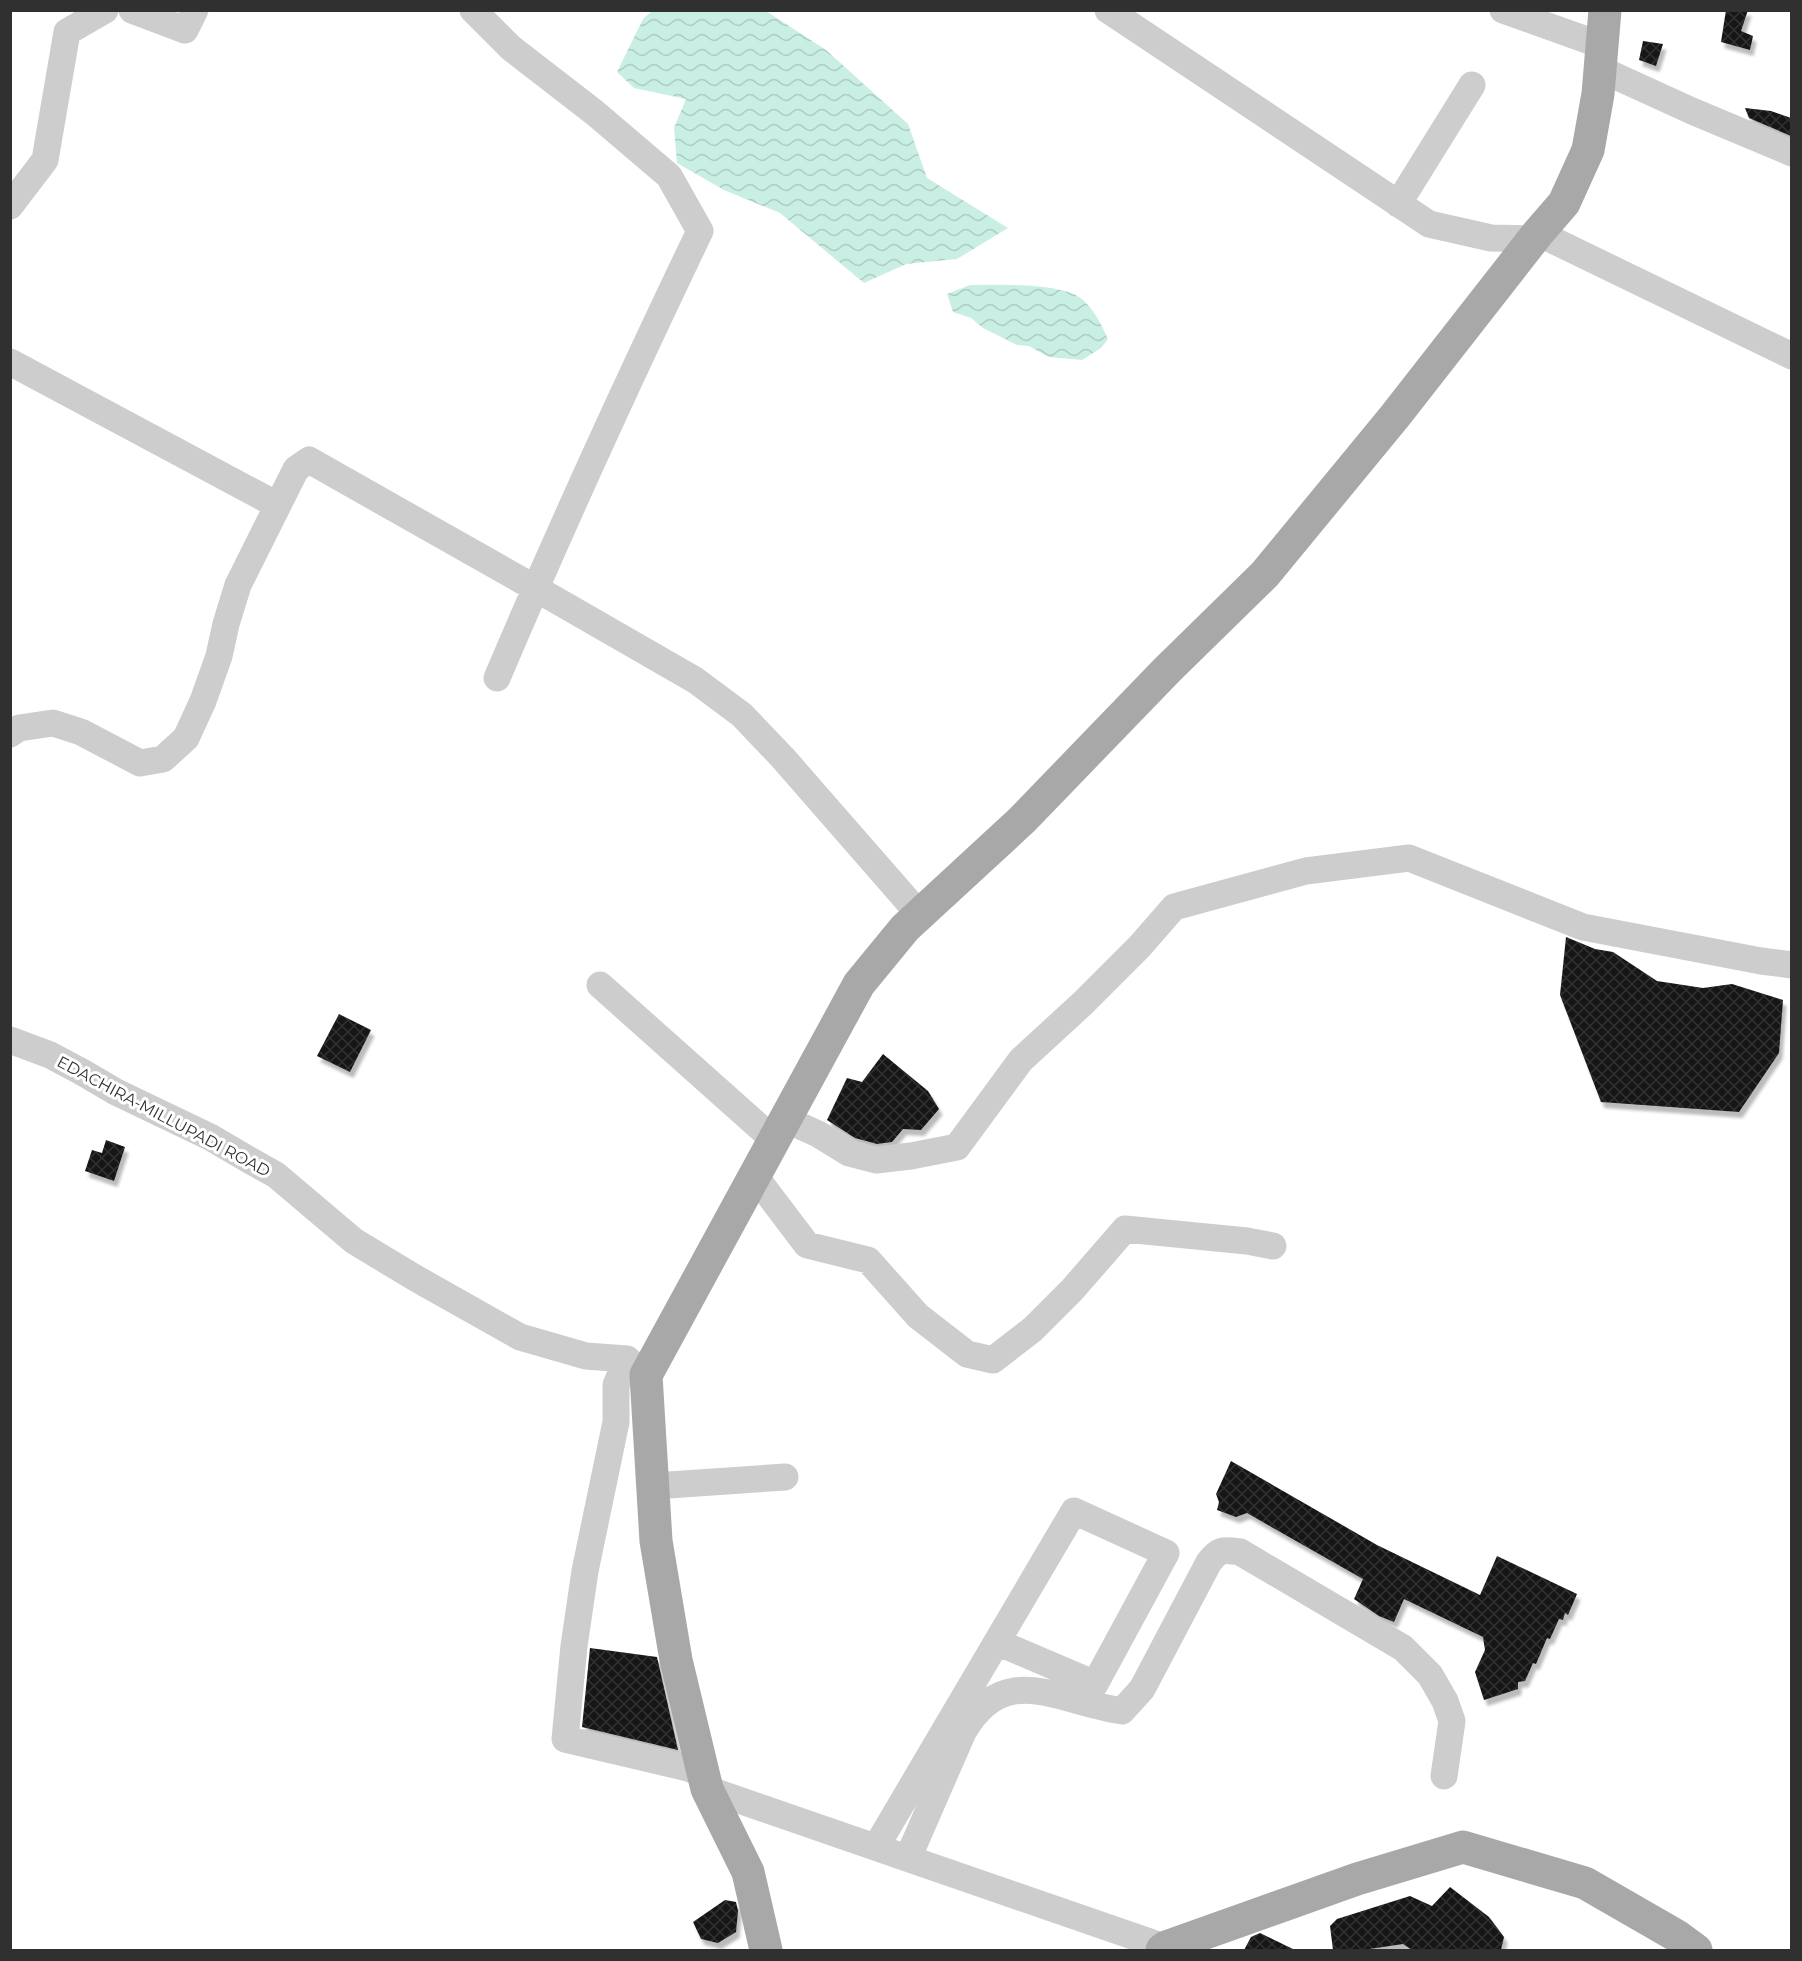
<svg xmlns="http://www.w3.org/2000/svg" width="1802" height="1961" font-family="Montserrat,sans-serif">
<style>
.water{fill:url(#water-waves)}
.building{fill:url(#building-cross-hatch);filter:url(#shadow)}
.lines{fill:none;stroke-linecap:round;stroke-linejoin:round}
.minor{stroke:#cdcdcd;stroke-width:27}
.major{stroke:#a8a8a8;stroke-width:33}
.labels{text-anchor:middle;stroke-width:6;stroke-linejoin:round;paint-order:stroke}
.street-label{font-size:16px;fill:#303030;stroke:#fff}
</style>
<defs>
<pattern id="water-waves" width="16" height="10" patternUnits="userSpaceOnUse" patternTransform="scale(1.5)"><rect width="16" height="10" fill="#c9eee3"/><path d="M0 5q4-4 8 0t8 0" fill="none" stroke="#adccc3"/></pattern>
<pattern id="building-cross-hatch" width="8" height="8" patternUnits="userSpaceOnUse" patternTransform="scale(1.5)"><rect width="8" height="8" fill="#171717"/><path d="M0 0l8 8M0 8l8-8" fill="none" stroke="#303030"/></pattern>
<filter id="shadow"><feDropShadow dx="3.5" dy="6" stdDeviation="1.5" flood-color="#0004"/></filter>
</defs>
<rect width="100%" height="100%" fill="#fff"/>
<path class="water" d="M 652,11 L 766,11 L 826,50 L 908,124 L 927,178 L 1008,228 L 957,259 L 906,264 L 864,283 L 780,213 L 724,190 L 677,163 L 674,128 L 686,99 L 634,88 L 617,72 L 643,19 Z
M 970,285 C 997,285 1063,282 1083,300 C 1095,311 1101,324 1108,339 L 1101,348 L 1082,360 L 1049,357 L 1029,346 L 1017,345 L 983,328 L 971,318 L 953,312 L 947,294 Z"/>
<path class="building" d="M 1726,10 L 1748,10 L 1741,31 L 1753,36 L 1750,50 L 1721,42 Z
M 1643,41 L 1663,44 L 1656,66 L 1639,60 Z
M 1745,108 L 1771,111 L 1791,118 L 1791,136 L 1749,118 Z
M 1566,937 L 1595,949 L 1613,952 L 1657,981 L 1703,988 L 1732,984 L 1783,1000 L 1779,1053 L 1739,1112 L 1601,1102 L 1560,995 Z
M 339,1014 L 371,1030 L 350,1072 L 317,1056 Z
M 883,1054 L 928,1091 L 939,1109 L 921,1130 L 903,1129 L 892,1142 L 877,1144 L 855,1138 L 827,1120 L 847,1078 L 862,1082 Z
M 106,1140 L 125,1147 L 114,1181 L 85,1171 L 92,1150 L 102,1153 Z
M 1231,1461 L 1377,1545 L 1480,1595 L 1497,1556 L 1577,1594 L 1568,1615 L 1565,1613 L 1563,1620 L 1559,1619 L 1550,1639 L 1547,1638 L 1536,1664 L 1533,1663 L 1525,1681 L 1518,1682 L 1518,1689 L 1484,1700 L 1475,1672 L 1485,1650 L 1483,1637 L 1404,1599 L 1394,1622 L 1379,1616 L 1354,1599 L 1363,1579 L 1247,1513 L 1236,1517 L 1217,1510 L 1219,1502 L 1216,1494 Z
M 590,1648 L 657,1657 L 678,1750 L 582,1727 Z
M 1450,1887 L 1489,1917 L 1504,1937 L 1501,1950 L 1412,1950 L 1403,1944 L 1363,1950 L 1333,1950 L 1330,1926 L 1337,1919 L 1410,1896 L 1432,1906 Z
M 725,1900 L 736,1902 L 738,1911 L 736,1932 L 718,1943 L 701,1939 L 693,1922 Z
M 1260,1933 L 1295,1950 L 1244,1950 L 1251,1937 Z"/>
<g class="lines">
<path class="minor" d="M 132,10 L 185,30 L 195,10
M 473,10 L 511,48 L 595,113 L 669,176 L 700,231 C 629,379 561,527 497,678
M 1108,10 L 1429,224 L 1491,238 L 1533,239
M 1503,10 L 1601,45
M 1600,69 L 1692,111 L 1792,153
M 1398,204 L 1472,85
M 10,206 L 45,160 L 67,32 L 105,10
M 1538,233 L 1792,356
M 10,362 L 277,505
M 10,734 L 19,728 L 53,723 L 81,732 L 140,763 L 163,759 L 186,738 L 203,701 L 219,656 L 226,624 L 238,585 L 296,469 L 309,460 L 535,588 L 695,680 L 742,715 L 783,758 L 920,915
M 600,985 L 774,1140
M 10,1040 L 50,1055 L 82,1072 L 116,1092 L 210,1137 L 251,1161 L 276,1175 L 354,1241 L 417,1279 L 520,1337 L 586,1356 L 627,1359
M 785,1119 L 818,1134 L 849,1153 L 876,1160 L 911,1156 L 957,1147 L 1021,1060 L 1082,1004 L 1140,946 L 1174,907 L 1306,871 L 1409,858 L 1583,927 L 1761,961 L 1792,965
M 754,1175 L 807,1245 L 868,1260 L 918,1316 L 967,1354 L 993,1360 L 1033,1329 L 1072,1290 L 1125,1229 L 1247,1241 L 1273,1246
M 639,1369 L 627,1359 L 616,1385 L 616,1422 L 585,1571 L 574,1646 L 565,1739 L 688,1768 L 704,1775
M 654,1486 L 785,1477
M 707,1789 L 1173,1950
M 876,1847 L 1074,1511 L 1166,1553 L 1095,1684 L 997,1642
M 908,1858 L 963,1732 C 1005,1659 1058,1702 1122,1711 L 1142,1689 L 1209,1562 C 1220,1548 1224,1550 1240,1552 L 1403,1648 L 1430,1675 L 1445,1701 L 1452,1721 L 1444,1776"/>
<path class="major" d="M 766,1950 L 748,1872 L 707,1789 L 676,1660 L 656,1541 L 646,1375 L 859,984 L 905,928 L 1022,820 L 1167,670 L 1265,574 L 1395,416 L 1538,233 L 1564,203 L 1588,150 L 1598,94 L 1605,10
M 1162,1950 L 1166,1947 L 1357,1879 L 1463,1847 L 1585,1883 L 1677,1936 L 1696,1950"/>
</g>
<g class="labels">
<g class="street-label">
<text transform="translate(164 1116) rotate(28)" y="6">EDACHIRA-MILLUPADI ROAD</text>
</g>
</g>
<rect width="1802" height="1961" fill="none" stroke="#303030" stroke-width="24"/>
</svg>
